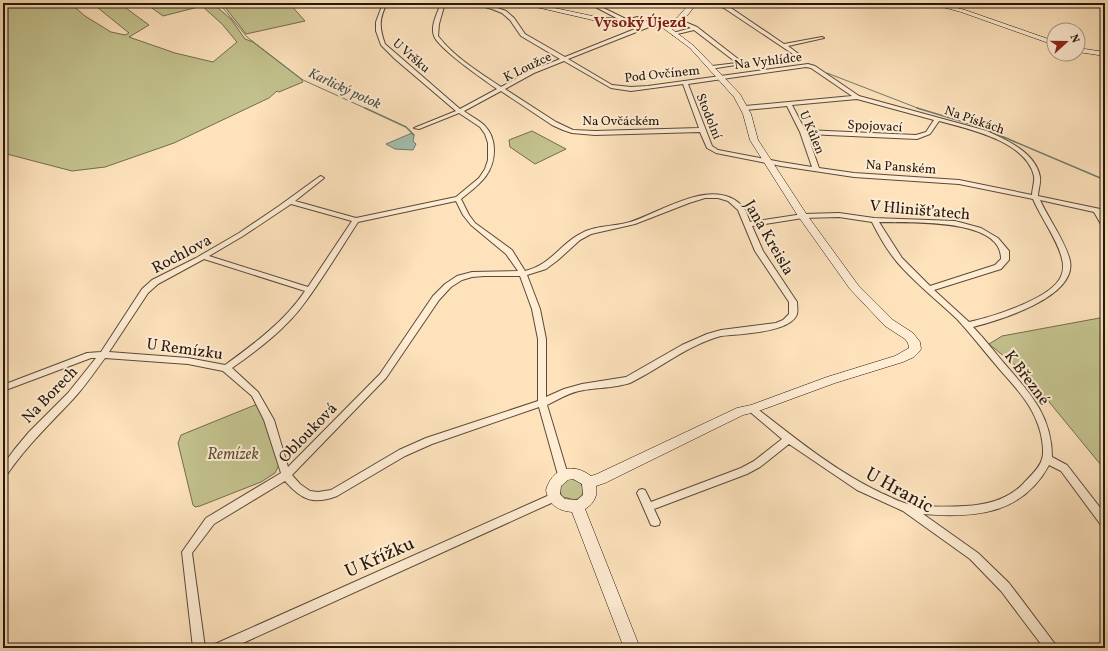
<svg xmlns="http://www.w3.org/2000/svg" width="1108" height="651" font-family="Vollkorn,serif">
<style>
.green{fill:#c3c28e;stroke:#746c4d}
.water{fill:#a0beac;stroke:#6e7b6c}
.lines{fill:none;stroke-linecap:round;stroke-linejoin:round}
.stream-far1{stroke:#6e7b6c;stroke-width:1}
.stream{stroke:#6e7b6c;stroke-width:1.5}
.street-casing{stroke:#5a4a38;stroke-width:2}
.secondary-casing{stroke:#24170c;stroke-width:1}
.street{fill:#feecd3;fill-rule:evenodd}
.secondary{fill:#feecd3;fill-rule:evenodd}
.labels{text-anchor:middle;stroke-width:4;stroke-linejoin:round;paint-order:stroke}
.far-street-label{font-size:13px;fill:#24170c;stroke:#feecd3}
.far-water-label{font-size:14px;font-style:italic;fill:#4f5144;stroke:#feecd3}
.far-quarter-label{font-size:15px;font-weight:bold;fill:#7a1f14;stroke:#feecd3}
.street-label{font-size:16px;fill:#24170c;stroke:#feecd3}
.park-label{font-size:16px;font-style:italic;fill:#5c533a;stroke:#feecd3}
.near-street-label{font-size:19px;fill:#24170c;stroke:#feecd3}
</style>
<rect width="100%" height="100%" fill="#fde2bc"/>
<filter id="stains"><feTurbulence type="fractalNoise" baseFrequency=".005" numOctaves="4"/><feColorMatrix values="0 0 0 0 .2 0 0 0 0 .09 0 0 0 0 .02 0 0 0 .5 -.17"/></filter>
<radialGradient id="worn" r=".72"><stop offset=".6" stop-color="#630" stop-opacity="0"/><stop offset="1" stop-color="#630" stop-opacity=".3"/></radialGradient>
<path class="green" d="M 3,3 L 70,3 L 85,16 L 111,32 L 125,35 L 129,33 L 92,3 L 119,3 L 149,25 L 129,37 L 175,53 L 213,62 L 237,42 L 222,24 L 202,6 L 163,16 L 145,3 L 212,3 L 231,19 L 245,39 L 253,42 L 301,79 L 303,82 L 279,92 L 277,91 L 269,98 L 174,143 L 105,167 L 72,171 L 3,153 Z
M 246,3 L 289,3 L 305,21 L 246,34 L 225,7 Z
M 532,131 L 566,149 L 535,164 L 510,147 L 509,140 Z
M 1105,317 L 1105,470 L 1027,375 L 989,344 L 1002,336 Z
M 255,405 L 260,405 L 280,463 L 275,473 L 261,482 L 200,506 L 195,507 L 193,505 L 178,443 L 181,435 Z
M 570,479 C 584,480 589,494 575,500 L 563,497 L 559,491 L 560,484 Z"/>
<path class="water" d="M 412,133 L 414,136 L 413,141 L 416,144 L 413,150 L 395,149 L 386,144 Z"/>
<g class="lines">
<path class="stream-far1" d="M 219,3 L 247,37 L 303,80 L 367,109
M 827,73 L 920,109"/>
<path class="stream" d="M 365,108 L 406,127 L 414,135
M 917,108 L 980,127 L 1105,180"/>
<g class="street-casing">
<path id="street" d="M 383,3 L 387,3 C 379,19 379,27 385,44 L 460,109 L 497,89 C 484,80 438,48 434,36 C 430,26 438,12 441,3 L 445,3 L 439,24 L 438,36 C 454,57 479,72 501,87 L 530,71 L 560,59 L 521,36 L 510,20 L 502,13 L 492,9 L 471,3 L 489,5 L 506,11 L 514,18 L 525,34 L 565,57 L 645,25 L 645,24 L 637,20 L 626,23 L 588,3 L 593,3 L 628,20 L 637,17 L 650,23 L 649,27 L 568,59 L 612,85 L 631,87 L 648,86 L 808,64 L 815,66 L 859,96 L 987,131 C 1007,140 1036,153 1040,177 C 1041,183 1038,190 1038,196 L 1105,210 L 1105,214 L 1102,213 L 1105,220 L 1105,228 L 1102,226 L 1094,212 L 1040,200 C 1048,218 1066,242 1070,261 C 1077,297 1000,320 973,327 C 984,338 993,350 1003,362 C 1029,392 1052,415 1052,457 L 1067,465 L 1105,514 L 1105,526 L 1101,525 L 1061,471 L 1049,465 C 1022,515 974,518 923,514 L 978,553 L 1009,583 L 1055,644 L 1057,648 L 1044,648 L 1001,591 L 970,559 L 903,511 L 857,490 L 789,444 L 760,467 L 747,474 L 654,509 L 660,522 L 659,525 L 655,526 L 651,525 L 637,493 L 639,490 L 642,489 L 645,490 L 651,502 L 741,468 L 754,461 L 782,439 L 749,411 L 748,409 L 749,407 L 755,407 C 795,438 835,471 881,493 C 889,496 899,502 908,504 C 923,507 949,507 965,506 C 987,505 1007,500 1023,484 C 1029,477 1040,468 1042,459 C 1045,450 1041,431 1037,422 C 1029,400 1011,383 996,365 C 983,350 971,334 957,319 C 937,300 915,283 897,262 C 887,250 879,236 872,222 L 839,217 L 803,218 L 752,226 L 763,251 L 797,302 C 797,306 798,310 797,314 C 791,333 738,334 721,336 C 688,345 662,367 632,382 C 622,387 596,388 584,390 C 570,392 559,399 547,405 L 568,475 L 566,478 L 563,479 L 560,478 L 558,475 L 539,407 L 432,444 L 405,456 L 337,496 C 313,505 302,500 285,481 L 214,524 L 192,553 L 205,648 L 193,648 L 182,552 L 206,518 L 281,473 L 264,420 L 252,396 L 223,371 L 188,364 L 105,358 C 95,371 86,385 75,397 C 51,423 26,446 6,476 L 3,477 L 3,465 L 14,450 L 29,432 L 68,393 L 96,358 L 91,358 L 3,391 L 3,385 L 87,353 L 101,352 L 142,289 L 152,280 L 196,258 L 239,233 L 279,206 L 319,177 L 321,176 L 324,178 L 295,201 L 356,218 L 456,197 L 479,178 L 485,169 L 488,160 L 488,143 L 485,134 L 480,127 L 459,113 L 419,129 L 414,128 L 456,111 L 395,59 L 381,45 L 376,31 L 376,22 ZM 564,61 L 611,88 L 631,91 L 683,84 L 699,128 L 595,131 L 573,130 L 556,122 L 505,89 L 534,73 ZM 806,67 L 811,68 L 852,96 L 745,106 L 742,108 L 745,110 L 787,106 L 800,132 L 812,167 L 781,162 L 718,150 L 712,146 L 688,84 ZM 501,91 L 552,125 L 563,130 L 572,133 L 595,135 L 700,132 L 707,148 L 716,153 L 781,166 L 854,177 L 959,184 L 1033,199 C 1041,218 1058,240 1062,259 C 1064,266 1063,274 1059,280 C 1046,300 992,317 969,322 L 934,290 L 1001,269 L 1009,260 L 1009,251 L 998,238 L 981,228 L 955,221 L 874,218 L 839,213 L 803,214 L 750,222 C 748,217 746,211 744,208 C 716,174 662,212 630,222 C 614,227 595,225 580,234 C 558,246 552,264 525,271 L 512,250 L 475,223 L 469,215 L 461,199 C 478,185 494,175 494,150 C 494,141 491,132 484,125 C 479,120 470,116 464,111 ZM 857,99 L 934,120 L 926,132 L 916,135 L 805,130 L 792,105 ZM 939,121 C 969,129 1026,141 1034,176 C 1035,182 1032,189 1032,195 L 959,180 L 854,173 L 819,168 L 807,134 L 917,139 L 930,134 ZM 705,198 L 718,198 L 728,201 L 738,210 L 755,251 L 789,302 L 789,314 L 783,320 L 776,323 L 721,330 L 707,334 L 682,345 L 626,377 L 582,384 L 564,389 L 546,397 L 546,339 L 540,309 L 527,275 L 546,269 L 558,260 L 580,240 L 591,234 L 635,224 L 689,203 ZM 456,201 L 463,215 L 471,225 L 506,254 L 518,271 L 472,272 L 457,276 L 445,284 L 433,296 L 380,374 L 288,467 L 274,420 L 258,392 L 232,368 C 259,349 287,328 306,301 C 325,275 341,248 358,222 ZM 291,204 L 352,221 L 308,287 L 209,256 L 243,236 ZM 879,222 C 908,223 1002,217 1001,259 L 995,265 L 930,286 L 902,258 ZM 204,259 L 305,291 C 285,321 254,344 225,365 L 188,358 L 109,352 L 148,293 L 158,284 ZM 484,276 L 520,276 L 532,309 L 538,339 L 538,401 L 426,438 L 399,450 L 331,490 L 318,492 L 310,491 L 300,484 L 292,475 L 386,378 L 439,300 L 451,287 L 462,280 L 472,277 Z
M 692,3 L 720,4 L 728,6 L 784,44 L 822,37 L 824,38 L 788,46 L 800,55 L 796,56 L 724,8 L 720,6 L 693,5 L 691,4 Z
M 678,19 L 697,27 L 742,62 L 742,64 L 710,69 L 710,67 L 712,66 L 737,63 L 694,30 L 673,35 L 673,33 L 691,28 L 676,21 L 676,20 Z
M 554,493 L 558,494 L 559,497 L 558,500 L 232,648 L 213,648 L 215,644 Z"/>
</g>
<g class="secondary-casing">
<path id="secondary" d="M 519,3 L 531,3 L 597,17 L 623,19 L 659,25 L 668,23 L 677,18 L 690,3 L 696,3 C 690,14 682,23 669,27 L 694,46 L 740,94 L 751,114 L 758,140 L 807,215 L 858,285 L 893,320 L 913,333 L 920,342 L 921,349 L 919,352 L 914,357 L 903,362 L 835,383 L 756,412 L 743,415 L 605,483 L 596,486 C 598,495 594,504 585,509 L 640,648 L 624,648 L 572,512 C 558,511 548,504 546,490 C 552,468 573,462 591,476 L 597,474 L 737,408 L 751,405 L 827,377 L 895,356 L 909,348 L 908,343 L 905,339 L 885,326 L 850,289 L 798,216 L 750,140 L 743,114 L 734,97 L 690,48 L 663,28 L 597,21 ZM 573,479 L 582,484 L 583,495 L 577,500 L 565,499 L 560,494 L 561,486 L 568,480 Z
M 928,3 L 938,3 L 965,10 L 1054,41 L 1054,45 L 961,12 Z
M 1078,48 L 1105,52 L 1105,56 L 1078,52 Z"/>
</g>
<use href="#street" class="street"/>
<use href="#secondary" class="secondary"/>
</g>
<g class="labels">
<g class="far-street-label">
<text transform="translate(412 55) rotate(41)" y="5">U Vršku</text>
<text transform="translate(768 60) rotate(-7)" y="5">Na Vyhlídce</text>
<text transform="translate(527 66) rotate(-26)" y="5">K Loužce</text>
<text transform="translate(662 73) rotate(-6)" y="5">Pod Ovčínem</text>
<text transform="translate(710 116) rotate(68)" y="5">Stodolní</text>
<text transform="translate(975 119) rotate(19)" y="5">Na Pískách</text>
<text x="621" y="125">Na Ovčáckém</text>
<text transform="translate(875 125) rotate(3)" y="5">Spojovací</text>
<text transform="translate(813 132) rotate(67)" y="5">U Kůlen</text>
<text transform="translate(901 166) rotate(4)" y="5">Na Panském</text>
</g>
<g class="far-water-label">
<text transform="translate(345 88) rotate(25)" y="5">Karlický potok</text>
</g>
<g class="far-quarter-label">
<text x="640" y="27">Vysoký Újezd</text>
</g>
<g class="street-label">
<text transform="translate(920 209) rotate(5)" y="6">V Hlinišťatech</text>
<text transform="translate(770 237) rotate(60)" y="6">Jana Kreisla</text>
<text transform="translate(181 253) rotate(-28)" y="6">Rochlova</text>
<text transform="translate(185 348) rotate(8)" y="6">U Remízku</text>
<text transform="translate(1028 377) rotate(53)" y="6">K Březné</text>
<text transform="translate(49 394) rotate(-46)" y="6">Na Borech</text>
<text transform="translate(307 432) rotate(-46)" y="6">Oblouková</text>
</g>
<g class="park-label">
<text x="233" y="459">Remízek</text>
</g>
<g class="near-street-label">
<text transform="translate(900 489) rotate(29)" y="7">U Hranic</text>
<text transform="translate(379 556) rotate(-24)" y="7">U Křížku</text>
</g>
</g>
<rect width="1108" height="651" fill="none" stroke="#fde2bc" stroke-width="16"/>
<rect x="4" y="4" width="1100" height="643" fill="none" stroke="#24170c" stroke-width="2"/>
<rect x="8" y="8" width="1092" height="635" fill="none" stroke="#24170c"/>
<g transform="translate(1066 42) rotate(69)"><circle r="19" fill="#feecd3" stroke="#a79783"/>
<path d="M0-3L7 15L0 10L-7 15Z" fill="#8f2418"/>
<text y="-6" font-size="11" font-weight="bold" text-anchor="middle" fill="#24170c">N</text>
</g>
<rect width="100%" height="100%" filter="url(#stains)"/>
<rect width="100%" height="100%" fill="url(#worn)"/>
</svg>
